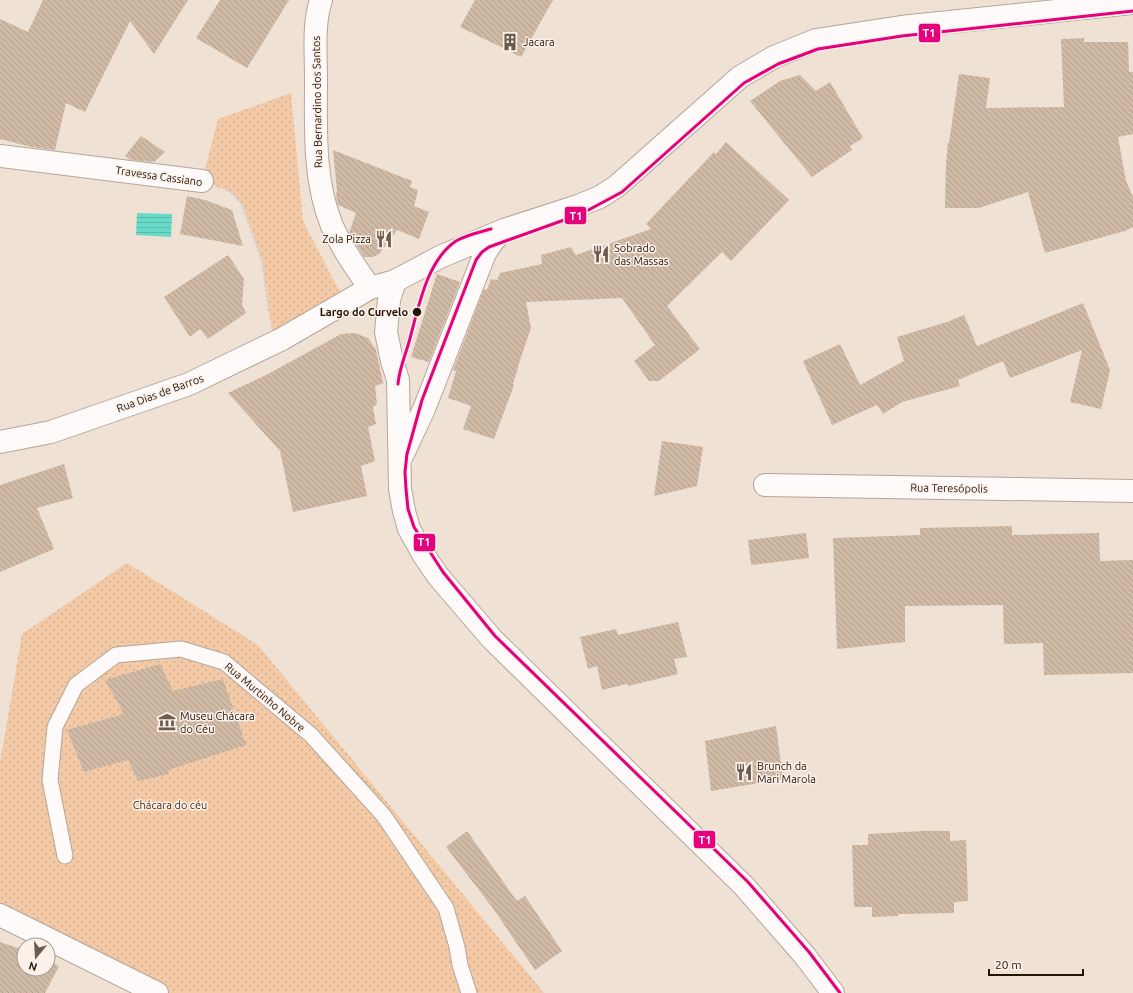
<svg xmlns="http://www.w3.org/2000/svg" width="1133" height="993" font-family="Ubuntu,sans-serif">
<style>
.park{fill:url(#park-dots)}
.water{fill:url(#water-rules)}
.building{fill:url(#building-back-hatch)}
.lines{fill:none;stroke-linecap:round;stroke-linejoin:round}
.lane-casing{stroke:#b4a699;stroke-width:17}
.street-casing{stroke:#b4a699;stroke-width:24}
.secondary-casing{stroke:#b4a699;stroke-width:24}
.path{stroke:#d6d2cd;stroke-width:2.5;stroke-dasharray:3 2;stroke-linecap:butt}
.lane{stroke:#fdfaf9;stroke-width:15}
.street{stroke:#fdfaf9;stroke-width:22}
.secondary{stroke:#fdfaf9;stroke-width:22}
.tram-1-casing{stroke:#fbf1ea;stroke-width:6}
.tram-1{stroke:#e5007d;stroke-width:3}
.stop-dot{fill:#241406;stroke:#fbf1ea;stroke-width:1.5}
.labels{text-anchor:middle;stroke-width:3;stroke-linejoin:round;paint-order:stroke}
.poi-label{font-size:11px;fill:#241406;stroke:#fbf1ea;text-anchor:start}
.street-label{font-size:11px;fill:#241406;stroke:#fbf1ea}
.stop-label{font-size:11px;font-weight:bold;fill:#241406;stroke:#fbf1ea;text-anchor:end}
.park-label{font-size:11px;fill:#4d2c0b;stroke:#fbf1ea}
.line-badge{stroke:#fbf1ea;stroke-width:1.5}
.badge-label{font-size:11px;text-anchor:middle;font-weight:bold;fill:#fff}
</style>
<defs>
<pattern id="park-dots" width="8" height="8" patternUnits="userSpaceOnUse"><rect width="8" height="8" fill="#f3c9a6"/><path d="M2 2h.1M6 6h.1" fill="none" stroke="#d0ac8d" stroke-width="1.8" stroke-linecap="round"/></pattern>
<pattern id="water-rules" width="6" height="5" patternUnits="userSpaceOnUse"><rect width="6" height="5" fill="#68dbc8"/><path d="M0 2.5h6" fill="none" stroke="#5abbaa"/></pattern>
<pattern id="building-back-hatch" width="6" height="6" patternUnits="userSpaceOnUse"><rect width="6" height="6" fill="#d0b9a5"/><path d="M-1 5l2 2M0 0l6 6M5-1l2 2" fill="none" stroke="#b29e8d"/></pattern>
</defs>
<rect width="100%" height="100%" fill="#f0e1d5"/>
<path class="park" d="M 291,93 L 303,221 L 343,298 L 272,332 L 262,261 L 242,205 L 231,192 L 202,181 L 218,119 Z
M 127,563 L 258,645 L 544,993 L 167,993 L 0,910 L 0,763 L 22,634 Z"/>
<path class="water" d="M 137,213 L 172,214 L 171,237 L 136,235 Z"/>
<path class="building" d="M 43,0 L 188,0 L 154,54 L 130,21 L 85,112 L 66,103 L 55,150 L 32,147 L 0,139 L 0,19 L 28,32 Z
M 220,0 L 289,0 L 247,68 L 196,38 Z
M 475,0 L 553,0 L 521,57 L 460,27 Z
M 1084,38 L 1084,42 L 1128,42 L 1129,72 L 1133,72 L 1133,134 L 1118,137 L 1126,181 L 1133,197 L 1133,227 L 1125,231 L 1045,253 L 1028,192 L 979,208 L 945,208 L 946,163 L 948,143 L 949,143 L 959,74 L 990,78 L 986,108 L 1064,107 L 1061,39 Z
M 800,75 L 816,91 L 830,82 L 863,138 L 850,146 L 852,150 L 812,177 L 750,101 L 780,81 Z
M 141,136 L 165,152 L 154,162 L 131,160 L 125,156 Z
M 726,142 L 789,200 L 731,261 L 722,252 L 667,306 L 700,349 L 659,381 L 649,381 L 634,361 L 655,345 L 622,298 L 526,302 L 531,328 L 521,357 L 513,384 L 514,385 L 494,439 L 463,429 L 471,406 L 448,398 L 456,371 L 453,370 L 484,289 L 487,290 L 491,279 L 497,280 L 500,273 L 542,264 L 541,255 L 571,247 L 576,255 L 651,229 L 646,224 L 714,152 L 716,154 Z
M 333,150 L 412,181 L 410,187 L 418,190 L 414,206 L 429,212 L 419,239 L 397,230 L 379,254 L 373,257 L 364,257 L 349,233 L 356,213 L 338,205 L 336,195 L 337,191 Z
M 187,196 L 205,200 L 232,210 L 243,246 L 180,234 Z
M 228,255 L 244,279 L 242,305 L 246,313 L 208,339 L 200,329 L 190,337 L 164,297 Z
M 437,274 L 460,282 L 429,362 L 411,357 Z
M 1083,303 L 1110,370 L 1101,409 L 1070,402 L 1082,350 L 1010,378 L 1003,361 L 958,380 L 960,386 L 902,402 L 883,414 L 877,405 L 832,425 L 803,361 L 840,344 L 860,385 L 904,361 L 897,337 L 947,322 L 964,315 L 977,346 Z
M 355,333 L 368,338 L 376,350 L 383,383 L 375,386 L 377,404 L 373,407 L 376,424 L 368,427 L 375,461 L 361,466 L 367,496 L 293,512 L 280,451 L 228,393 L 268,374 L 341,334 Z
M 662,441 L 703,447 L 697,486 L 654,496 Z
M 64,464 L 73,498 L 37,508 L 54,549 L 0,572 L 0,485 Z
M 1012,526 L 1012,535 L 1099,533 L 1100,561 L 1133,560 L 1133,673 L 1044,675 L 1043,643 L 1004,644 L 1003,605 L 905,606 L 905,642 L 837,649 L 833,538 L 920,535 L 920,528 Z
M 806,533 L 809,558 L 751,565 L 748,540 Z
M 678,622 L 687,657 L 674,659 L 678,674 L 628,686 L 627,684 L 602,690 L 597,666 L 588,669 L 580,637 L 616,629 L 618,635 Z
M 160,664 L 173,691 L 223,679 L 246,745 L 168,770 L 169,774 L 138,781 L 128,760 L 84,772 L 67,730 L 124,714 L 105,680 Z
M 776,726 L 783,779 L 711,791 L 705,741 Z
M 467,831 L 517,901 L 525,896 L 562,951 L 535,970 L 492,907 L 446,847 Z
M 923,831 L 950,831 L 950,841 L 966,840 L 968,901 L 954,902 L 954,913 L 898,914 L 898,916 L 872,917 L 872,907 L 854,907 L 852,845 L 868,845 L 868,834 Z
M 0,942 L 24,950 L 24,969 L 48,969 L 48,960 L 59,966 L 45,993 L 0,993 Z"/>
<g class="lines">
<g class="lane-casing">
<path id="lane" d="M 65,856 L 50,780 L 55,727 L 76,685 L 116,655 L 181,649 L 224,662 L 311,735 L 384,816 L 446,908 L 457,947 L 460,965 L 469,993"/>
</g>
<g class="street-casing">
<path id="street" d="M 321,0 C 313,25 316,52 316,79 C 316,128 313,179 332,226 C 342,248 356,268 370,288
M 0,156 L 202,181
M 0,442 L 51,432 L 189,384 L 282,339 L 370,288 L 395,281
M 765,485 L 1133,491
M 0,915 L 157,993"/>
</g>
<g class="secondary-casing">
<path id="secondary" d="M 402,456 L 424,409 L 485,253 L 493,241 L 503,231
M 833,993 L 805,956 L 744,886 L 492,639 L 438,576 L 423,554 L 409,529 L 404,511 L 400,489 L 398,380 L 392,361 L 386,332 L 389,300 L 395,281 L 440,257 L 504,230 L 578,206 L 600,197 L 617,186 L 740,77 L 774,57 L 816,40 L 901,27 L 1133,3"/>
</g>
<path class="path" d="M 226,190 L 231,192 L 242,204 L 262,261 L 269,314"/>
<use href="#lane" class="lane"/>
<use href="#street" class="street"/>
<use href="#secondary" class="secondary"/>
<g class="tram-1-casing">
<path id="tram-1" d="M 398,384 C 399,370 405,356 409,342 C 418,310 426,261 456,241 C 466,235 480,232 491,229
M 840,993 L 809,952 L 748,882 L 495,636 L 443,572 L 414,527 L 408,509 L 406,489 L 405,472 L 407,454 L 422,400 L 476,260 L 482,252 L 489,247 L 581,214 L 622,192 L 744,83 L 778,64 L 818,49 L 902,36 L 1133,11"/>
</g>
<use href="#tram-1" class="tram-1"/>
</g>
<defs>
<g id="building-bare" transform="scale(1.38)"><path d="M-4-6H4V6H1V3H-1V6H-4ZM-2.5-4.3h1.7v1.8h-1.7ZM.8-4.3h1.7v1.8H.8ZM-2.5-1h1.7V.8h-1.7ZM.8-1h1.7V.8H.8Z" fill="#6b5c4e" stroke="#fbf1ea" stroke-width="2.5" paint-order="stroke"/></g>
<g id="restaurant-bare" transform="scale(1.38)"><path d="M-5-6h1v4h1v-4h1v4h1v-4h1v5L-1.5 .5V6h-2V.5L-5-1ZM5-6V6H3V1.5H1.5Q1.5-4 5-6Z" fill="#6b5c4e" stroke="#fbf1ea" stroke-width="2.5" paint-order="stroke"/></g>
<g id="museum-bare" transform="scale(1.38)"><path d="M0-6L6-3V-2H-6V-3ZM-5-1h2V3h-2ZM-1-1h2V3h-2ZM3-1h2V3H3ZM-6 4H6V6H-6Z" fill="#6b5c4e" stroke="#fbf1ea" stroke-width="2.5" paint-order="stroke"/></g>
</defs>
<g fill-rule="evenodd">
<use href="#building-bare" x="510" y="42"/>
<use href="#restaurant-bare" x="384" y="239"/>
<use href="#restaurant-bare" x="601" y="254"/>
<use href="#museum-bare" x="167" y="722"/>
<use href="#restaurant-bare" x="744" y="772"/>
</g>
<circle class="stop-dot" cx="417" cy="312" r="5"/>
<g class="labels">
<g class="poi-label">
<text x="523" y="46">Jacara</text>
<text x="371" y="243" text-anchor="end">Zola Pizza</text>
<text x="614" y="252">Sobrado<tspan x="614" dy="13">das Massas</tspan></text>
<text x="180" y="720">Museu Chácara<tspan x="180" dy="13">do Céu</tspan></text>
<text x="757" y="770">Brunch da<tspan x="757" dy="13">Mari Marola</tspan></text>
</g>
<g class="street-label">
<text transform="translate(317 102) rotate(-91)" y="4">Rua Bernardino dos Santos</text>
<text transform="translate(159 176) rotate(8)" y="4">Travessa Cassiano</text>
<text transform="translate(160 393) rotate(-20)" y="4">Rua Dias de Barros</text>
<text transform="translate(949 488) rotate(1)" y="4">Rua Teresópolis</text>
<text transform="translate(265 697) rotate(40)" y="4">Rua Murtinho Nobre</text>
</g>
<g class="stop-label">
<text x="408" y="316">Largo do Curvelo</text>
</g>
<g class="park-label">
<text x="170" y="809">Chácara do céu</text>
</g>
</g>
<g class="line-badge">
<rect x="918" y="23" width="23" height="20" rx="4" fill="#e5007d"/>
<rect x="564" y="206" width="23" height="19" rx="4" fill="#e5007d"/>
<rect x="413" y="533" width="23" height="19" rx="4" fill="#e5007d"/>
<rect x="693" y="830" width="23" height="19" rx="4" fill="#e5007d"/>
</g>
<g class="badge-label">
<text x="929" y="37">T1</text>
<text x="576" y="220">T1</text>
<text x="424" y="546">T1</text>
<text x="705" y="844">T1</text>
</g>
<g transform="translate(36 957) rotate(198)"><circle r="19" fill="#fbf1ea" stroke="#a5998f"/>
<path d="M0-3L7 15L0 10L-7 15Z" fill="#6b5c4e"/>
<text y="-6" font-size="11" font-weight="bold" text-anchor="middle" fill="#241406">N</text>
</g>
<path d="M989 969v6h94v-6" fill="none" stroke="#241406" stroke-width="2"/>
<text x="995" y="969" font-size="12" fill="#241406" stroke="#fbf1ea" stroke-width="3" paint-order="stroke">20 m</text>
</svg>
